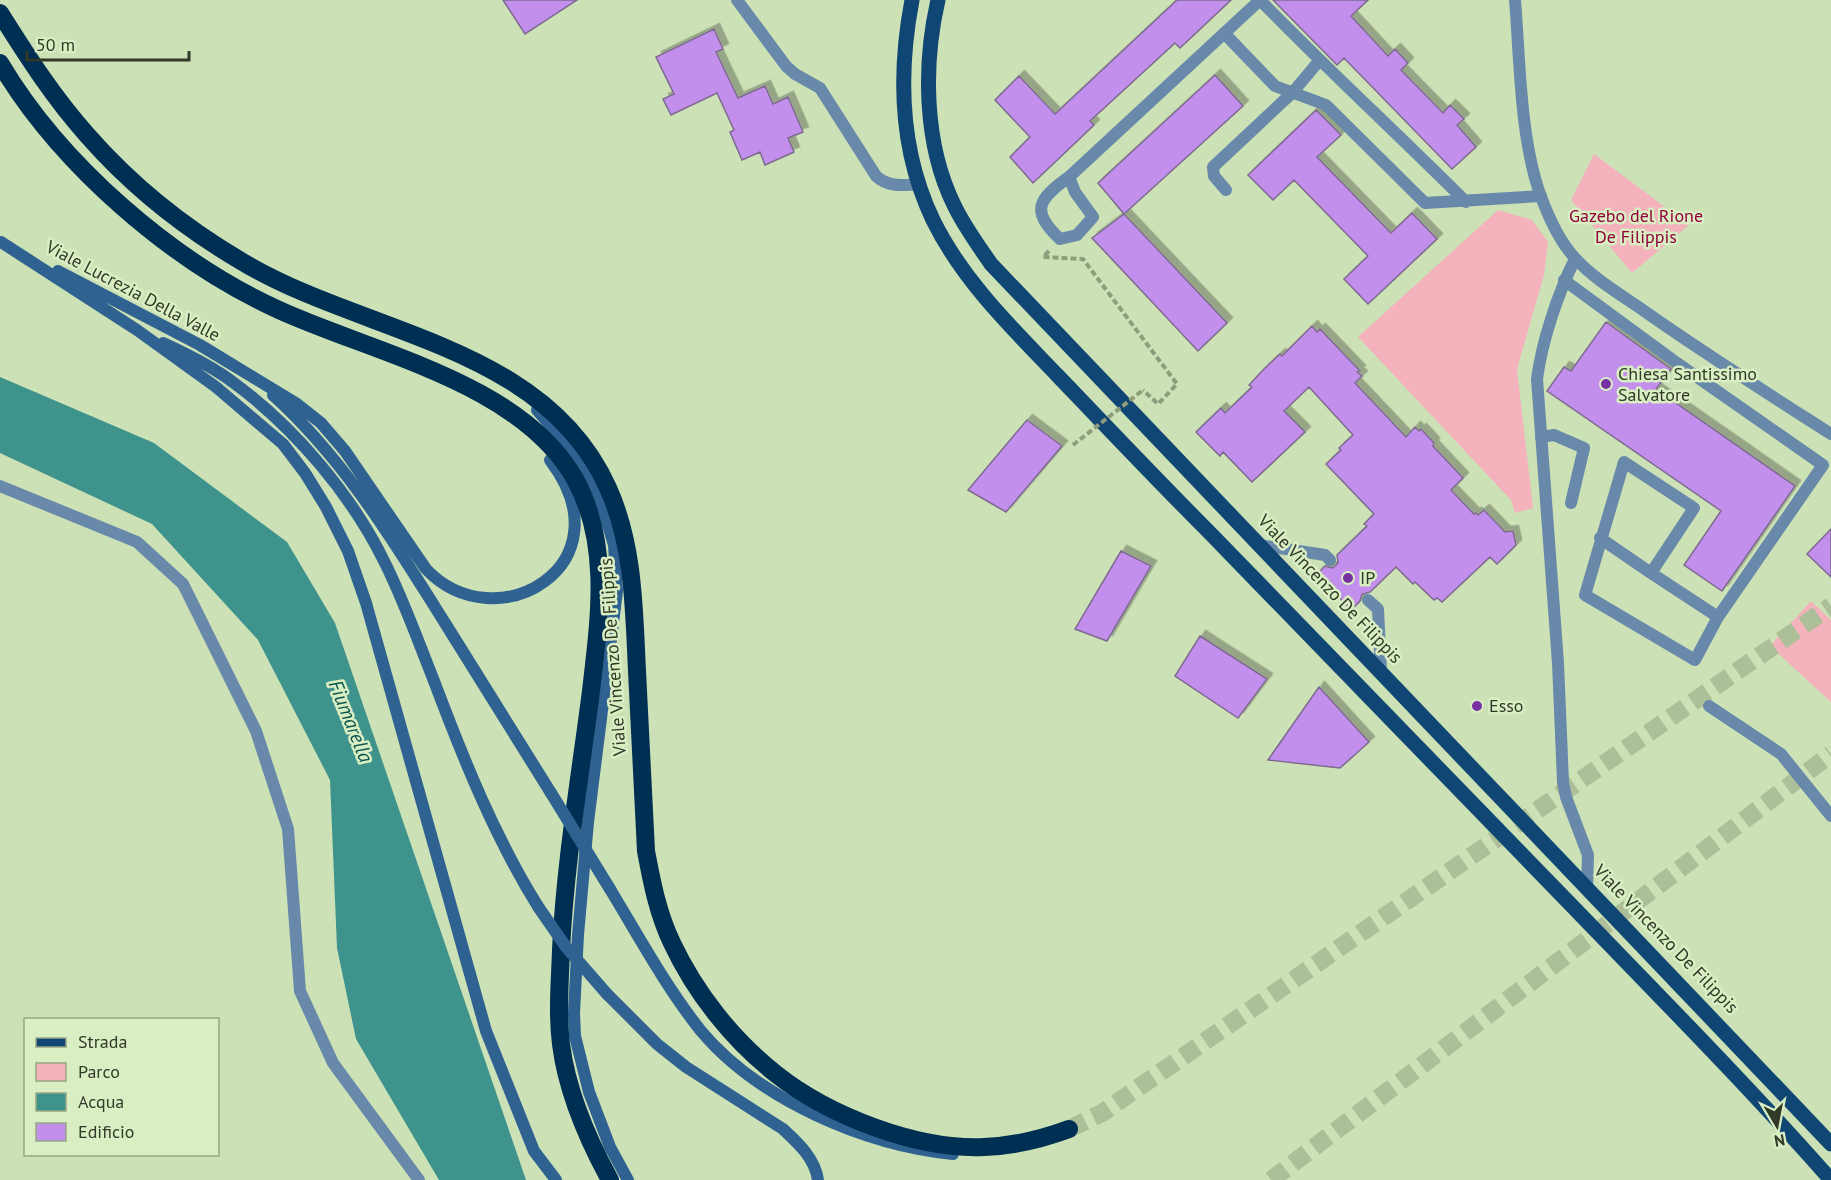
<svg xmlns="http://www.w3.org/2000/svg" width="1831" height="1180" font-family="'PT Sans',sans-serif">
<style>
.green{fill:#f3b2bc}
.water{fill:#3e948d}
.building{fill:#c290ec;stroke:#7e6a90;stroke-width:1.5;filter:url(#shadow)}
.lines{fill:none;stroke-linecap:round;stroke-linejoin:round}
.highway-tunnel{stroke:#adbf99;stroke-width:18;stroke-dasharray:18 9;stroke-linecap:butt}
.path{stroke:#8e9e7d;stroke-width:4;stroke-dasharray:6 3;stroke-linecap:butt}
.lane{stroke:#6889aa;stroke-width:12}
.street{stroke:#6889aa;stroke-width:12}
.secondary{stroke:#2f6291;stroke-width:12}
.primary{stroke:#0f4673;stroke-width:15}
.highway{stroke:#002f54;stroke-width:18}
.path-bridge{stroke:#8e9e7d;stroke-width:4;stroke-dasharray:6 3;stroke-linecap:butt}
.secondary-bridge{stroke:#2f6291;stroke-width:12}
.poi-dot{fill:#7731a5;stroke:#d9eec2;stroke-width:2}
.labels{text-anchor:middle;stroke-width:5;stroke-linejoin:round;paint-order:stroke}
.park-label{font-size:18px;fill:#91023b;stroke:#d9eec2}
.street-label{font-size:18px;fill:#313928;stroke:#d9eec2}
.poi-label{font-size:18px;fill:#313928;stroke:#d9eec2;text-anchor:start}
.water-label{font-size:20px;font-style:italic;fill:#0a5550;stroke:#d9eec2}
</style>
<defs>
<filter id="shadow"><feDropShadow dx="5.5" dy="-5.5" stdDeviation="0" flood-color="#0004"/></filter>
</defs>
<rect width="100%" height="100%" fill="#cce1b5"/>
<path class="green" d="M 1594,154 L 1689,225 L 1632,273 L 1571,200 Z
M 1498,210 L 1532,220 L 1548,242 L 1544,275 L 1517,369 L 1533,508 L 1515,513 L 1511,500 L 1358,337 Z
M 1811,601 L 1831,620 L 1831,702 L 1770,646 Z"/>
<path class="water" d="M 0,377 L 154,443 L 287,542 L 335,623 L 526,1180 L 439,1180 L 356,1039 L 337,948 L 330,780 L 258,640 L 152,524 L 0,453 Z"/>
<path class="building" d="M 503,0 L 577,0 L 525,34 Z
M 1177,0 L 1231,0 L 1180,48 L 1175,43 L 1090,121 L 1094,125 L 1033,183 L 1010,157 L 1030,137 L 995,100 L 1019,76 L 1055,114 Z
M 1273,0 L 1368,0 L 1351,16 L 1388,56 L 1395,49 L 1408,63 L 1401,70 L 1443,113 L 1450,105 L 1464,119 L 1457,125 L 1476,147 L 1452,169 L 1344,58 L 1337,65 Z
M 714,29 L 723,49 L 716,52 L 738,98 L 765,86 L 773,104 L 788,97 L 803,132 L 788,138 L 794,152 L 765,165 L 760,152 L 742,160 L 730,132 L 734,130 L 717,93 L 671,115 L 663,99 L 674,94 L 656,57 Z
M 1215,75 L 1243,106 L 1124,214 L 1098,183 Z
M 1316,110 L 1341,135 L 1317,157 L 1391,233 L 1412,213 L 1437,239 L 1368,304 L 1344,279 L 1368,256 L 1294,180 L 1273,200 L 1248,175 Z
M 1124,214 L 1227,323 L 1198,351 L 1092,238 Z
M 1606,322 L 1671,369 L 1656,389 L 1795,486 L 1722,591 L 1684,565 L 1721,511 L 1547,391 L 1564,367 L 1571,371 Z
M 1312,326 L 1317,332 L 1320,329 L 1360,371 L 1357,372 L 1362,376 L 1355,383 L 1406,437 L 1415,427 L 1419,431 L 1421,429 L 1434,443 L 1433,446 L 1463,478 L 1451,490 L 1474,514 L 1476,513 L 1478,515 L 1484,510 L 1505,532 L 1513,531 L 1516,545 L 1497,564 L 1490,557 L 1442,602 L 1437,598 L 1434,600 L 1415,582 L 1413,584 L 1396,567 L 1370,592 L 1362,594 L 1360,601 L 1351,610 L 1317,574 L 1325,566 L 1332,568 L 1336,565 L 1338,562 L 1337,555 L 1367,526 L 1364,524 L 1374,514 L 1326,464 L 1341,450 L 1339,448 L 1353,435 L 1309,387 L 1284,411 L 1305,432 L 1252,482 L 1223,452 L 1220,456 L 1196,432 L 1221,408 L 1225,413 L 1252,387 L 1249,385 L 1265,368 L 1280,354 L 1282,356 Z
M 1027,420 L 1062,446 L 1006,512 L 968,490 Z
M 1831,529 L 1831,577 L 1807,554 Z
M 1121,551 L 1151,566 L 1107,641 L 1075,629 Z
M 1200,636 L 1267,679 L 1238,718 L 1175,676 Z
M 1319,687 L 1369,742 L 1340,768 L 1268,760 Z"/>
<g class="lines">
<path class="highway-tunnel" d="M 1069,1129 L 1102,1113 L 1831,606
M 1271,1180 L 1831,754"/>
<path class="path" d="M 1049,251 L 1043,257 L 1083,259 L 1177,384 L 1158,404 L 1143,390"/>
<path class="lane" d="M 737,0 L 786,66 L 795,74 L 820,88 L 876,176 C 889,188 903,185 920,184
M 1260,0 C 1327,69 1398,134 1466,202
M 1224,33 L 1275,86 L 1326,105 L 1425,203 L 1541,196
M 1069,177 L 1075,192 L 1093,217 L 1077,235 L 1060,239 C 1030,211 1038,199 1069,177 L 1260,0
M 1226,190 L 1214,176 L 1213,167 L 1293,92 L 1319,61
M 1564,280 L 1677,363 L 1823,465 L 1718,617 L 1695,660 L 1585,595 L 1624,462 L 1694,508 L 1651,573 L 1600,538
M 1541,437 L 1554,435 L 1584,448 L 1571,503
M 1259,545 L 1325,555 L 1330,560
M 1651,573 L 1718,617
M 1368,600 L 1378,609 L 1381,672"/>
<path class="street" d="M 1515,0 C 1520,61 1520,137 1540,194 C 1548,216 1559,241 1575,258 C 1593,278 1618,293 1640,308 C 1702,352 1767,393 1831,434
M 1575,259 C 1558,293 1542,341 1537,379 L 1558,663 L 1563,782 L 1566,797 L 1588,855 L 1587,888
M 0,486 L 137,542 L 183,584 L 256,731 L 288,829 L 300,991 L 333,1063 L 419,1180
M 1709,706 L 1781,754 L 1831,816"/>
<path class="secondary" d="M 1,242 L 137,330 L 216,387 L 283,444 L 305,473 L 326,507 L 348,551 L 366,603 L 486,1031 L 534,1151 L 556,1180
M 58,271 L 200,345 L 297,404 L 321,423 L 345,451 L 426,569 C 496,643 630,565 550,460
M 163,343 C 187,354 212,366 234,383 C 294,427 352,495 385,563 C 404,601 418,641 434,681 C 463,758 495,838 539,908
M 273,395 C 345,460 394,542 445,623 C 480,680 516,736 551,793
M 537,410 L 578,457 L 602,505 L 614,545 L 617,591 L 588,822 L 578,935 L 574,1013 L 575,1036 L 589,1092 L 610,1147 L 628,1180
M 610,889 C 639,937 666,987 701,1031 C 759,1100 865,1145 953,1154
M 607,994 L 657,1044 L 686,1067 L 783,1129 C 798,1143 815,1158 818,1180"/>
<path class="primary" d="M 912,0 C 898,74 900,151 933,220 C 963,281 1012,328 1058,376 C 1108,428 1158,481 1209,532 C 1331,658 1454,784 1576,910 C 1662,999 1749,1087 1831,1180
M 938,0 C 923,65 924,144 954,205 C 964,226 978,245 991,264 L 1831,1144"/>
<path class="highway" d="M 0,13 C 27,56 54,98 88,136 C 131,185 185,228 241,261 C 361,334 544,344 608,488 C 634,545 634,610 637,671 C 640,731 643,791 646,851 C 652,883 658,914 672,943 C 696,994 733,1040 776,1074 C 829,1116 917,1150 984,1147 C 1013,1146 1042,1139 1069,1129
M 0,63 C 60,164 171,261 279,310 C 373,353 521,383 575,479 C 611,544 599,620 591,691 C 580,777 565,864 561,950 C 560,981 557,1013 561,1044 C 567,1092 587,1138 610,1180"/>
<path class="path-bridge" d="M 1073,445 L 1143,390"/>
<path class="secondary-bridge" d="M 551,793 L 610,889
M 539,908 L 566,947 L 607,994"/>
</g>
<g class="poi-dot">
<circle cx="1606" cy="384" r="6"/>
<circle cx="1348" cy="578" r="6"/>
<circle cx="1477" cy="706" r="6"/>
</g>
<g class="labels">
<g class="park-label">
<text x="1636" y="222">Gazebo del Rione<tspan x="1636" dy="21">De Filippis</tspan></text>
</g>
<g class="street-label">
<text transform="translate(133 291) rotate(28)" y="6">Viale Lucrezia Della Valle</text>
<text transform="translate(1330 589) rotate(46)" y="6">Viale Vincenzo De Filippis</text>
<text transform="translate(613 657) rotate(-94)" y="6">Viale Vincenzo De Filippis</text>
<text transform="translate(1666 939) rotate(46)" y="6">Viale Vincenzo De Filippis</text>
</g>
<g class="poi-label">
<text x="1618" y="380">Chiesa Santissimo<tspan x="1618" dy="21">Salvatore</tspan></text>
<text x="1360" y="584">IP</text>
<text x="1489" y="712">Esso</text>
</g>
<g class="water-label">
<text transform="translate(351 721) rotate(68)" y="7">Fiumarella</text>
</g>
</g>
<rect x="24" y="1018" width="195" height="138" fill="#d9eec2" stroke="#96a684" stroke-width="1.5"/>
<rect x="36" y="1038" width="30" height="9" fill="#0f4673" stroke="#96a684" stroke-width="1.5"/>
<text x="78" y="1048" font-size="18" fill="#313928">Strada</text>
<rect x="36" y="1063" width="30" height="18" fill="#f3b2bc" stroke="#96a684" stroke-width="1.5"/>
<text x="78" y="1078" font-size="18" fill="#313928">Parco</text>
<rect x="36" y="1093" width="30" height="18" fill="#3e948d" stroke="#96a684" stroke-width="1.5"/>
<text x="78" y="1108" font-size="18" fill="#313928">Acqua</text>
<rect x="36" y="1123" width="30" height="18" fill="#c290ec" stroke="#96a684" stroke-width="1.5"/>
<text x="78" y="1138" font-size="18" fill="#313928">Edificio</text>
<g transform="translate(1777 1126) rotate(170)" stroke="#d9eec2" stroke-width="4.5" paint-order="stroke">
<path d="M0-4.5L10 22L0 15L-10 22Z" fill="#313928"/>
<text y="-9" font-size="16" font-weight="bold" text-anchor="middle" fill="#313928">N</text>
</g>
<path d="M27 51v9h162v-9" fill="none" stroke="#313928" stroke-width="3"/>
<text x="36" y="51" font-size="18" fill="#313928" stroke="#d9eec2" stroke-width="4.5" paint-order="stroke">50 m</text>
</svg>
